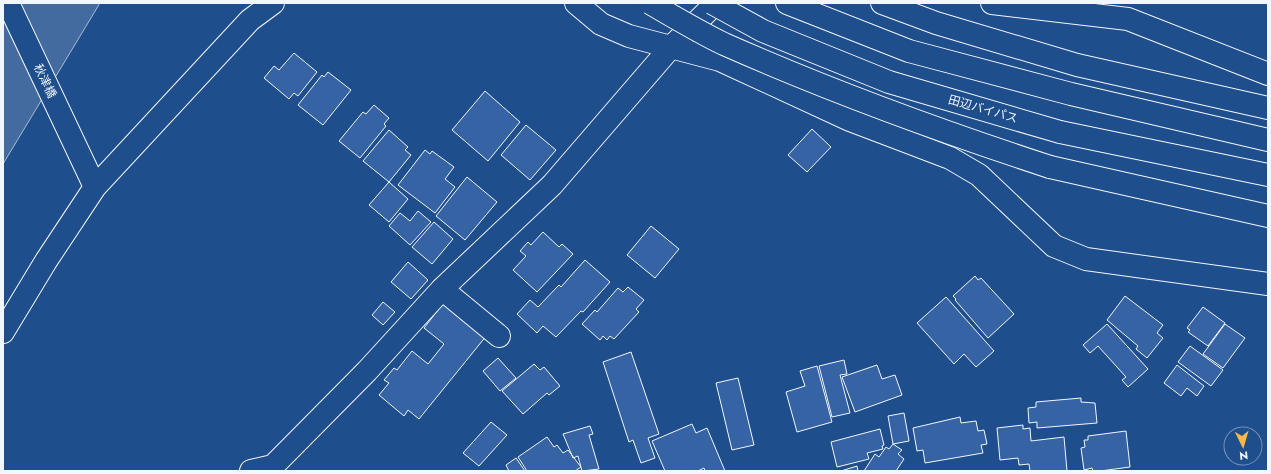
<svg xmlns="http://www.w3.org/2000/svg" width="1271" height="474" font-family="Jost,'Noto Sans JP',sans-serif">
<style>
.water{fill:#446ba0;stroke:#a8bbd7}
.building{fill:#3563a3;stroke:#f2f6ff}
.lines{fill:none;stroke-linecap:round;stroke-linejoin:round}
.minor-casing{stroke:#f2f6ff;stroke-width:24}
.highway-casing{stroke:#f2f6ff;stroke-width:24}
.minor{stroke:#1f4e8c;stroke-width:22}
.highway{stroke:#1f4e8c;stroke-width:22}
.highway-bridge-casing{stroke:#f2f6ff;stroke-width:24;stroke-linecap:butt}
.highway-bridge{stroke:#1f4e8c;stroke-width:22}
.labels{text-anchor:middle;stroke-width:3;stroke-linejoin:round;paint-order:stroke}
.street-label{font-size:12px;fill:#f2f6ff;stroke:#1f4e8c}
</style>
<rect width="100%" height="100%" fill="#1f4e8c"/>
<path class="water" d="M 3,3 L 100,3 L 3,164 Z"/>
<path class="building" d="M 294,53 L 317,72 L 298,96 L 294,93 L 289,99 L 264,78 L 274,66 L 279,70 Z
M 328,72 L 351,90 L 323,125 L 298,105 L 322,75 L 324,77 Z
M 485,91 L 520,122 L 488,161 L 452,130 Z
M 374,105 L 389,118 L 384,124 L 386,126 L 360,158 L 339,141 L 363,112 L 366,114 Z
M 526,125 L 556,150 L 530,180 L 501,155 Z
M 812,129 L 831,147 L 807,172 L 788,155 Z
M 389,130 L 408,147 L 405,150 L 411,155 L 389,182 L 363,161 Z
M 425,150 L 430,154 L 432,151 L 454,167 L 445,179 L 455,187 L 435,213 L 398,185 Z
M 467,177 L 497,202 L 465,240 L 436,216 Z
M 389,182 L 408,199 L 389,222 L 369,205 Z
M 418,211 L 431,222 L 410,245 L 389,226 L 400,213 L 410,221 Z
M 434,222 L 453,239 L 432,264 L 412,247 Z
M 651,226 L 679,249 L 655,278 L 627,255 Z
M 543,232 L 559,247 L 562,244 L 573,254 L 537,292 L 513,270 L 526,256 L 520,251 L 528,242 L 531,245 Z
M 585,260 L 610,282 L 583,312 L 581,311 L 556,337 L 543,326 L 537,333 L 517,314 L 530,300 L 538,307 L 559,285 L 561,287 Z
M 408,262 L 428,280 L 411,299 L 391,282 Z
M 975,276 L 978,280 L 981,278 L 1014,314 L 988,338 L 955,300 L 956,299 L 953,296 Z
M 628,287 L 644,300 L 636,309 L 639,312 L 614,339 L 610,336 L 607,340 L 603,336 L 600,340 L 582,324 L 595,310 L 597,312 L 618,288 L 623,292 Z
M 1125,296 L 1163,325 L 1157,333 L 1163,338 L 1147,358 L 1136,349 L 1138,346 L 1107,320 Z
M 946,297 L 994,351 L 976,367 L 964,354 L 954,364 L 917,323 Z
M 445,301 L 487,335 L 419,419 L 408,410 L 404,416 L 379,395 L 389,383 L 384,380 L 394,368 L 397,370 L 412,351 L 428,364 L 444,344 L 424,328 Z
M 383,302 L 395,312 L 383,325 L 372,315 Z
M 1203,307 L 1225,323 L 1208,346 L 1188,332 L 1190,330 L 1187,328 Z
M 1107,324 L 1148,369 L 1128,387 L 1122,380 L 1126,377 L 1098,346 L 1090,353 L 1083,345 Z
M 1225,324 L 1245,338 L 1223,368 L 1203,354 Z
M 1190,346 L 1223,370 L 1211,386 L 1178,362 Z
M 631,352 L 659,434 L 648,438 L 655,458 L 641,463 L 633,440 L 629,442 L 603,362 Z
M 498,358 L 516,378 L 500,391 L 483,371 Z
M 844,360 L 847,374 L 840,375 L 850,413 L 832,417 L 819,366 Z
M 534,364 L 540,370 L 544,367 L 560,386 L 549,395 L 547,393 L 523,414 L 502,391 Z
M 877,365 L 882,379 L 895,375 L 902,395 L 855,412 L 842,377 Z
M 1177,365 L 1204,386 L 1197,396 L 1187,388 L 1181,396 L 1164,383 Z
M 817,366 L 832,422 L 797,432 L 786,392 L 805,386 L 800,371 Z
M 738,378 L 754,445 L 732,450 L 716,383 Z
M 1081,398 L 1081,402 L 1095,403 L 1097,423 L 1037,428 L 1037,422 L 1029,423 L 1028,408 L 1036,407 L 1036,402 Z
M 904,413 L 909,441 L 893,444 L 888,416 Z
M 960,417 L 961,423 L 976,421 L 978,431 L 984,430 L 987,444 L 981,445 L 983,453 L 925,463 L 923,450 L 917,451 L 913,428 Z
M 491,422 L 507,435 L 479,466 L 463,453 Z
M 692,424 L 696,433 L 707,428 L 725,471 L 705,471 L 704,468 L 698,471 L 665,471 L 652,441 Z
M 1023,425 L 1023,429 L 1030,428 L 1031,441 L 1064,437 L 1067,471 L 1030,471 L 1029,464 L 1019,465 L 1018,458 L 1000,460 L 997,428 Z
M 590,426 L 593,434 L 589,435 L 599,469 L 582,471 L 578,456 L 573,458 L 563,434 Z
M 880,429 L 884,445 L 882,446 L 883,449 L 867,453 L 869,459 L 837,467 L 831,442 Z
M 1126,431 L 1130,467 L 1100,471 L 1093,471 L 1092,468 L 1084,470 L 1081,448 L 1085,447 L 1084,440 L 1088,440 L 1088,436 Z
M 547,437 L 554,447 L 557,445 L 563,453 L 568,450 L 581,467 L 575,471 L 527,471 L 518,457 Z
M 893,444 L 902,450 L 898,454 L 904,459 L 896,471 L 864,471 L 875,454 L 879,457 L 886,447 L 889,449 Z
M 516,458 L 525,471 L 509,471 L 506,465 Z
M 857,466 L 858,471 L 841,471 Z"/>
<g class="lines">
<g class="minor-casing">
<path id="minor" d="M 8,3 L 95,187
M 576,3 L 601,24 L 629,36 L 720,60 L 850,120 L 950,158 L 979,175 L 1054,246 L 1086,259 L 1268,284
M 992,3 L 1128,19 L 1268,74
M 442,289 L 499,336
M 3,332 L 46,261 L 95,187 L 250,20 L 273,3
M 251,471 L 273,466 L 367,371 L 442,289 L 552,185 L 671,47 L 716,3"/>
</g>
<g class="highway-casing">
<path id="highway" d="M 787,3 L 909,51 L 1071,94 L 1268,140
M 882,3 L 936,23 L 1077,65 L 1268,108
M 1060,132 L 1268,175
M 1050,167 L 1268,216"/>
</g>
<use href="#minor" class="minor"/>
<use href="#highway" class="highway"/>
<g class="highway-bridge-casing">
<path id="highway-bridge" d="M 650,3 C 674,17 699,32 724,44 C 830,91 940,131 1050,167
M 712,3 L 763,31 L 889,82 L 1060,132"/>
</g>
<use href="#highway-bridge" class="highway-bridge"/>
</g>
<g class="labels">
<g class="street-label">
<text transform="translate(45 81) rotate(64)" y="4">秋津橋</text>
<text transform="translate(983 109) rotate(16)" y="4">田辺バイパス</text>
</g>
</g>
<rect width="1271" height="474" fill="none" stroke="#f2f6ff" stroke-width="8"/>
<g transform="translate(1243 446) rotate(175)"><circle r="19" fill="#1f4e8c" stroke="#7391ba"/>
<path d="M0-3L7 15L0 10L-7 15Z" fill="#ffb74d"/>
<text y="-6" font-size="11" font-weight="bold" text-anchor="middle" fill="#f2f6ff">N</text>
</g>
</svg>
